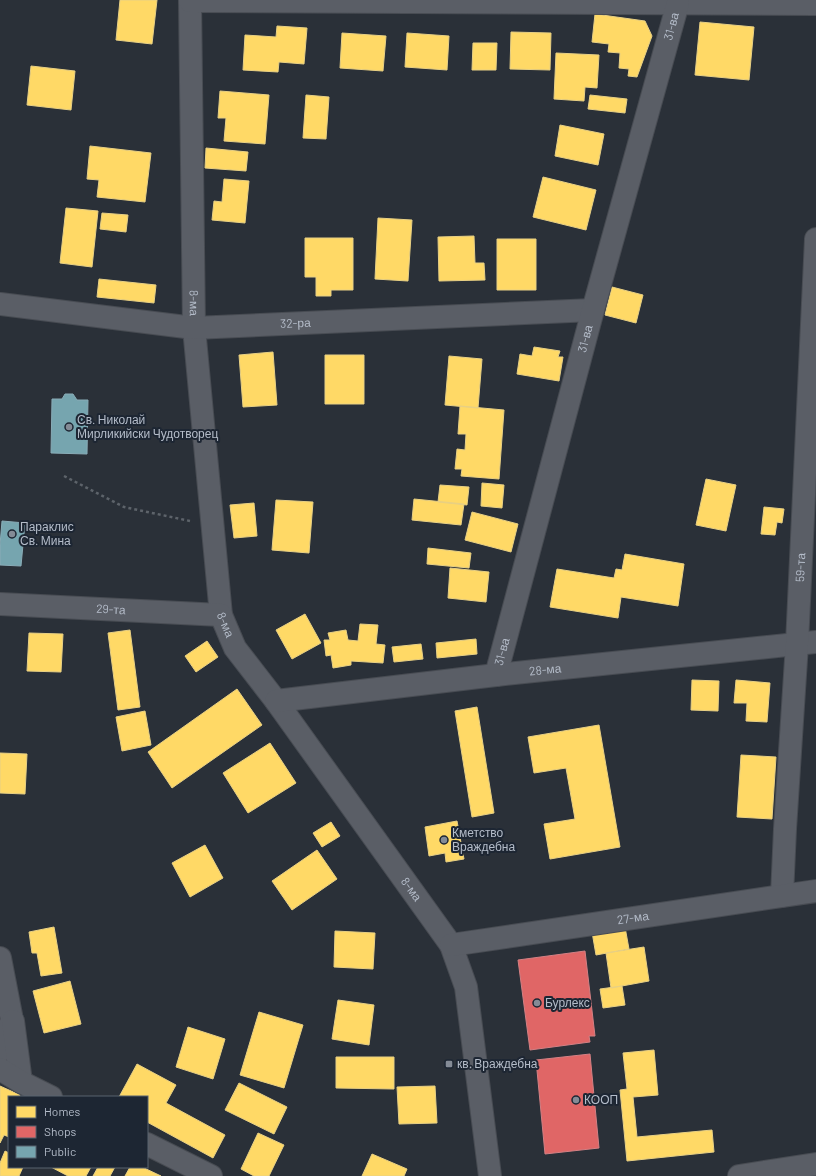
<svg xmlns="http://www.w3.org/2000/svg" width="816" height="1176" font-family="Barlow,sans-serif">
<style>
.homes{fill:#ffd966;stroke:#e8d084}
.shops{fill:#e06666;stroke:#d38084}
.public{fill:#76a5af;stroke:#89acb7}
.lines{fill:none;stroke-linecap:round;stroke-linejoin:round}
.minor-casing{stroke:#484c53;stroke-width:24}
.path{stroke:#5d636a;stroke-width:2.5;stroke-dasharray:3 3;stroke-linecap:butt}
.minor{stroke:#5a5e66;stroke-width:22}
.poi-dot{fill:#848b96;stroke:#1d2633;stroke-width:1.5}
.labels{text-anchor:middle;stroke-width:4;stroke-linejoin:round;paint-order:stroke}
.street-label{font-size:12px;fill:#b4bcc9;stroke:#1d2633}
.poi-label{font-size:12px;fill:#b4bcc9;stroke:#1d2633;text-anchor:start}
</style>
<rect width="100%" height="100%" fill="#2a3038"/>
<path class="homes" d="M 120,0 L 157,0 L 152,44 L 116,40 Z
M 595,14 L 645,21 L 652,36 L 637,77 L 628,76 L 629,69 L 619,68 L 620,53 L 608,52 L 609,44 L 592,42 Z
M 700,22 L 754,27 L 749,80 L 695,75 Z
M 277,26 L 307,28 L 304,64 L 279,62 L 278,72 L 243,70 L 245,35 L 276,37 Z
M 511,32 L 551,33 L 550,70 L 510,69 Z
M 342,33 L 386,36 L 383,71 L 340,68 Z
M 407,33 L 449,36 L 447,70 L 405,67 Z
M 473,43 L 497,43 L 496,70 L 472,70 Z
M 556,53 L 599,55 L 597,88 L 585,87 L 584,101 L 554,99 Z
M 31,66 L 75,71 L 71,110 L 27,105 Z
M 220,91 L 269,95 L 265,144 L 224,141 L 226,118 L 218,118 Z
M 306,95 L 329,97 L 326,139 L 303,138 Z
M 590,95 L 627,99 L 625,113 L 588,109 Z
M 560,125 L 604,134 L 598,165 L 555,156 Z
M 90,146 L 151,153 L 145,202 L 97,197 L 99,180 L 87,179 Z
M 206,148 L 248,152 L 246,171 L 205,168 Z
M 543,177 L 596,190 L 586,230 L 533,217 Z
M 224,179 L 249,181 L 245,223 L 212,220 L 214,201 L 222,202 Z
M 66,208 L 98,211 L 92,267 L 60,263 Z
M 102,213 L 128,215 L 126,232 L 100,229 Z
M 378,218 L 412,220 L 408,281 L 375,279 Z
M 474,236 L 475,263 L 484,263 L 485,280 L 439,281 L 438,237 Z
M 305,238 L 353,238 L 353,290 L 331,290 L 331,296 L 316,296 L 316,277 L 305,277 Z
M 497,239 L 536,239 L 536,290 L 497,290 Z
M 99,279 L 156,285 L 154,303 L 97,297 Z
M 612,287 L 643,295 L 636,323 L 605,315 Z
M 534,347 L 560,351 L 558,357 L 563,357 L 559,381 L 517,374 L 520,354 L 532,356 Z
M 273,352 L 277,405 L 243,407 L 239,355 Z
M 325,355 L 364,355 L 364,404 L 325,404 Z
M 449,356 L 482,359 L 478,408 L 445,405 Z
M 460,406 L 504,410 L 499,479 L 461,476 L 462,469 L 455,469 L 457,449 L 465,450 L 466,434 L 458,434 Z
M 706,479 L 736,485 L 726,531 L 696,525 Z
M 482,483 L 504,485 L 502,508 L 481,506 Z
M 440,485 L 469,487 L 467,505 L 438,502 Z
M 414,499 L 464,504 L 461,525 L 412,520 Z
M 276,500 L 313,502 L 309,553 L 272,550 Z
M 254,503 L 257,536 L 234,538 L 230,505 Z
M 764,507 L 784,509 L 782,523 L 777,522 L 775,535 L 761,534 Z
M 472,512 L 518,524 L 511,552 L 465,540 Z
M 428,548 L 471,553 L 469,568 L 427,564 Z
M 625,554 L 684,564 L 678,606 L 621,597 L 618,618 L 550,607 L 557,569 L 614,578 L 616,569 L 622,570 Z
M 450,568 L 489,572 L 486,602 L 448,598 Z
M 305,614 L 321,643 L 292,659 L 276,630 Z
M 360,624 L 378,625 L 376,644 L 385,645 L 383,663 L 351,661 L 351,665 L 333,668 L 331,655 L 326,656 L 324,640 L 330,640 L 328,633 L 346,630 L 348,640 L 358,641 Z
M 130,630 L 140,707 L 118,710 L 108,633 Z
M 29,633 L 63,634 L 61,672 L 27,671 Z
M 476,639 L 477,654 L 437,658 L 436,643 Z
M 207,641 L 218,657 L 196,672 L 185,656 Z
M 421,644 L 423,659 L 394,662 L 392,647 Z
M 692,680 L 719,681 L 718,711 L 691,710 Z
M 736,680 L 770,683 L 767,722 L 746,721 L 747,703 L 734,703 Z
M 237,689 L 262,725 L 172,788 L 148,752 Z
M 477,707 L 494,813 L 472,817 L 455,711 Z
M 145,711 L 151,745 L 122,751 L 116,717 Z
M 599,725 L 620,847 L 550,859 L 544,824 L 575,819 L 566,768 L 534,773 L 528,737 Z
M 270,743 L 296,783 L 248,813 L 223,773 Z
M 0,753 L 27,754 L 25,794 L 0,793 Z
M 741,755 L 776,757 L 772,819 L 737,817 Z
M 457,821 L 464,859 L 446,862 L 445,853 L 429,856 L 425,827 Z
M 331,822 L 340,836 L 322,847 L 313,833 Z
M 205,845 L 223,878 L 190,897 L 172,863 Z
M 317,850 L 337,879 L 292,910 L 272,881 Z
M 54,927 L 62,973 L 41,976 L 37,953 L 32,953 L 29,932 Z
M 625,927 L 629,949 L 596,955 L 592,932 Z
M 335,931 L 375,933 L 373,969 L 334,967 Z
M 644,947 L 649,981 L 611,988 L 606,953 Z
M 70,981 L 81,1024 L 44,1033 L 33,991 Z
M 622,986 L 625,1005 L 603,1008 L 600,989 Z
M 338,1000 L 374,1005 L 369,1045 L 332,1039 Z
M 259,1012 L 303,1025 L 284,1088 L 240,1075 Z
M 188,1027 L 225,1039 L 213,1079 L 176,1067 Z
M 654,1050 L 658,1095 L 633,1097 L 637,1137 L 712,1130 L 714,1152 L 627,1161 L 620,1090 L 627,1089 L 623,1053 Z
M 336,1057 L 394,1057 L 394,1089 L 336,1088 Z
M 137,1064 L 176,1085 L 166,1103 L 225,1135 L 213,1158 L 147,1122 L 147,1097 L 119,1097 Z
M 239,1083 L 287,1107 L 274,1134 L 225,1110 Z
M 0,1086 L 20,1095 L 19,1097 L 9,1097 L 9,1137 L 4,1135 L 0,1143 Z
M 435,1086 L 437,1123 L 399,1124 L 397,1087 Z
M 258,1133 L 284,1145 L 269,1176 L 254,1176 L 241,1169 Z
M 5,1151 L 9,1153 L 9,1167 L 23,1167 L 19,1176 L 0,1176 L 0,1163 Z
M 372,1154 L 407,1169 L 404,1176 L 362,1176 Z
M 51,1167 L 91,1167 L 86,1176 L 68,1176 Z
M 98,1167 L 115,1167 L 110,1176 L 93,1176 Z
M 130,1167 L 142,1167 L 161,1176 L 125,1176 Z"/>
<path class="shops" d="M 585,951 L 595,1036 L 589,1036 L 590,1042 L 530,1050 L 518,960 Z
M 590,1054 L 599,1148 L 545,1154 L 536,1060 Z"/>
<path class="public" d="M 65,394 L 73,394 L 77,400 L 88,400 L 87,454 L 51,453 L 52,399 L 62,399 Z
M 2,521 L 25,523 L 21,566 L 0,565 L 0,545 Z"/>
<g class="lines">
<g class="minor-casing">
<g id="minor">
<path id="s1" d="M 190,0 L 194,328 L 221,615 L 235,648 L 276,701 L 451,945 L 466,987 L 490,1176"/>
<path d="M 190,1 L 816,4"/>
<path id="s2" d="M 0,304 L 194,328 L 593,310"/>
<path id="s3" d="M 0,604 L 221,615"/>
<path id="s4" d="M 496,675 L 593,310 L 678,3"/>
<path id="s5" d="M 276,701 L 496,675 L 816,642"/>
<path id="s6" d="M 782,896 L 785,829 L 797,644 L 816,239"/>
<path id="s7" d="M 451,945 L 816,891"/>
<path d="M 0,958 L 12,1020 L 0,1051"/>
<path d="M 13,1021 L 21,1082"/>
<path d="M 0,1069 L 21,1082 L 51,1097"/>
<path d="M 147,1144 L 211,1176"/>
<path d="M 739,1176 L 816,1164"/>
</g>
</g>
<path class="path" d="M 64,476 L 124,507 L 190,521"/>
<use href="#minor" class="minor"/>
</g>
<g class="poi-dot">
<circle cx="69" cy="427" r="4"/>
<circle cx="12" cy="534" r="4"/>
<circle cx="444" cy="840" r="4"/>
<circle cx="537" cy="1003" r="4"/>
<rect x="445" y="1060" width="8" height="8" rx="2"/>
<circle cx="576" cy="1100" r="4"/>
</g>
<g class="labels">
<g class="street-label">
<text dy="4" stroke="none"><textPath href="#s4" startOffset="672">31-ва</textPath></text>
<text dy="4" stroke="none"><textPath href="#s1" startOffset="303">8-ма</textPath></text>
<text dy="4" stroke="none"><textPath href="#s2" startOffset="297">32-ра</textPath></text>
<text dy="4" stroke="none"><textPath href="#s4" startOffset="348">31-ва</textPath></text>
<text dy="4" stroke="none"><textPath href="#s6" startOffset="329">59-та</textPath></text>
<text dy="4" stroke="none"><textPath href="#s3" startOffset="111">29-та</textPath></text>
<text dy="4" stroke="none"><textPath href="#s1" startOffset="627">8-ма</textPath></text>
<text dy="4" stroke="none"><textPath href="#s4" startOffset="24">31-ва</textPath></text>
<text dy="4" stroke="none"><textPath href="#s5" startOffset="271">28-ма</textPath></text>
<text dy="4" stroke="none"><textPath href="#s1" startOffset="951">8-ма</textPath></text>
<text dy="4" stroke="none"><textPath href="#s7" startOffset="184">27-ма</textPath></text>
</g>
<g class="poi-label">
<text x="77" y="424">Св. Николай<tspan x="77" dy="14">Мирликийски Чудотворец</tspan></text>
<text x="20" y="531">Параклис<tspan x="20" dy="14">Св. Мина</tspan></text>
<text x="452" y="837">Кметство<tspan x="452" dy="14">Враждебна</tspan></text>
<text x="545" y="1007">Бурлекс</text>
<text x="457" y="1068">кв. Враждебна</text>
<text x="584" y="1104">КООП</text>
</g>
</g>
<rect x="8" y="1096" width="140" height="72" fill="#1d2633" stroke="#59626f"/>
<rect x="16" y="1106" width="20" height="12" fill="#ffd966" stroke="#59626f"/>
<text x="44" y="1116" font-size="12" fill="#b4bcc9">Homes</text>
<rect x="16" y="1126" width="20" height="12" fill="#e06666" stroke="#59626f"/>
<text x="44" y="1136" font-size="12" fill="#b4bcc9">Shops</text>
<rect x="16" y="1146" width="20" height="12" fill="#76a5af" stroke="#59626f"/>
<text x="44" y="1156" font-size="12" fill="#b4bcc9">Public</text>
</svg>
